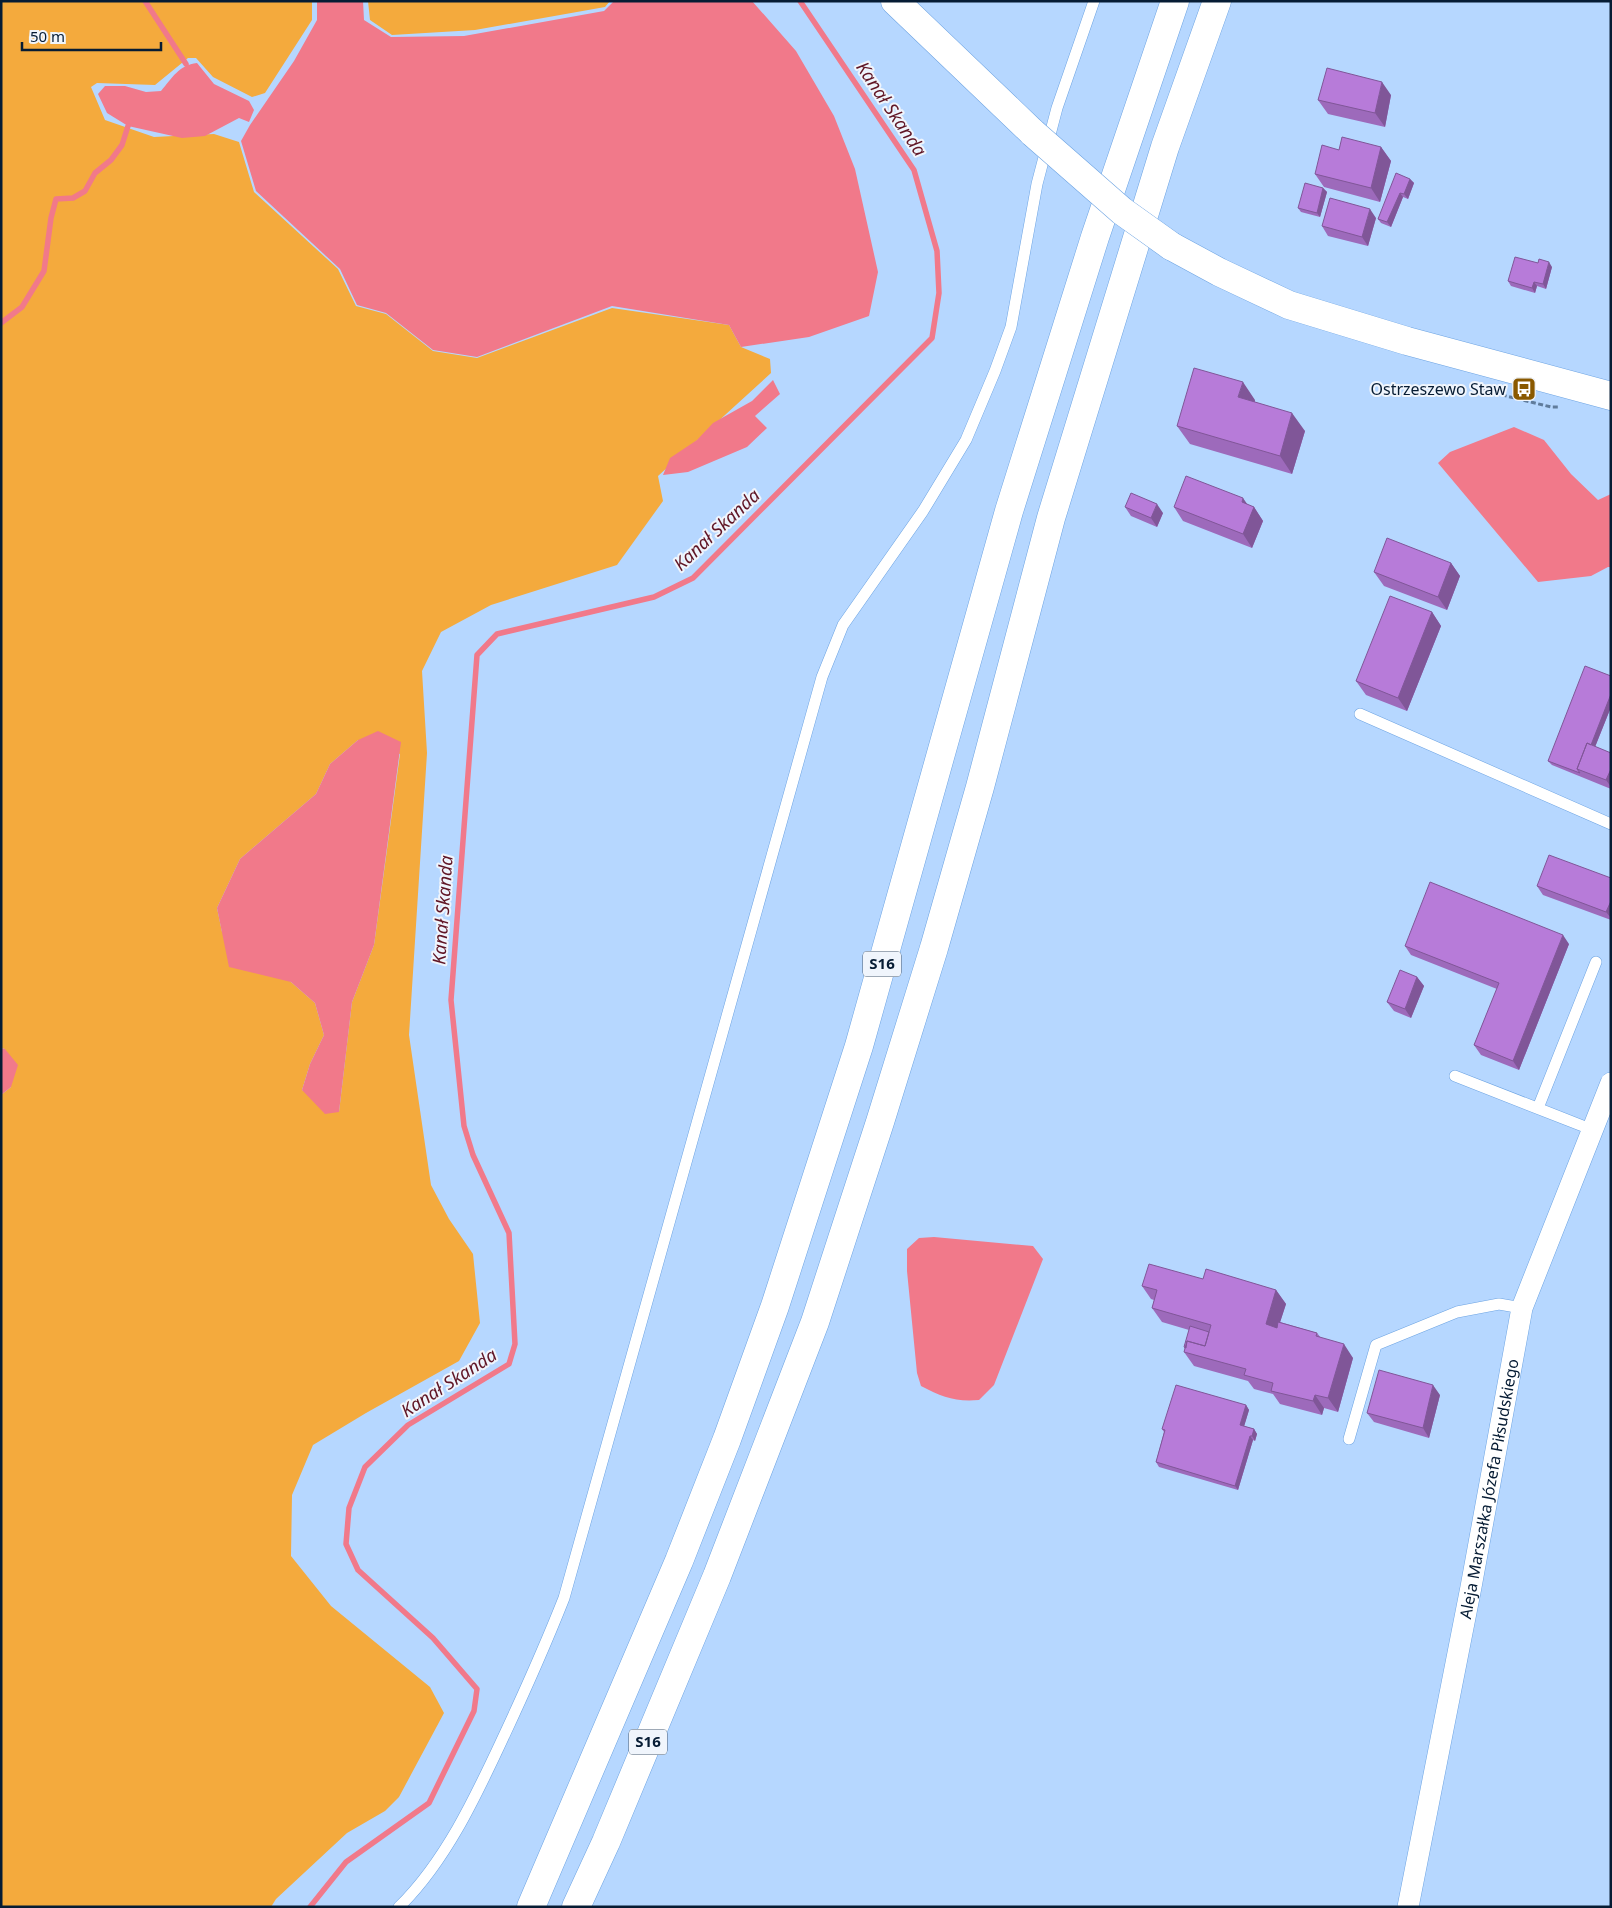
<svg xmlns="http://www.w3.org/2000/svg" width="1612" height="1908" font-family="'Noto Sans',sans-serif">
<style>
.green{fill:#f4aa3d;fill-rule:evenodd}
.water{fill:#f1798a}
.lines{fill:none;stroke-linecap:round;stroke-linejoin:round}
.stream{stroke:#f1798a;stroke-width:5.5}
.lane-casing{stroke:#6ca3e2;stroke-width:12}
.street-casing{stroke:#6ca3e2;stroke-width:22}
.secondary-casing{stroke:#6ca3e2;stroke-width:29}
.highway-casing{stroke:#6ca3e2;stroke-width:29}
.path{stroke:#607c9c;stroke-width:3;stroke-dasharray:5 2.5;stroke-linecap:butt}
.lane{stroke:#fff;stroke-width:11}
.street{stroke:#fff;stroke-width:21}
.secondary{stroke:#fff;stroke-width:28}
.highway{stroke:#fff;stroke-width:28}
.secondary-bridge-casing{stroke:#6ca3e2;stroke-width:29;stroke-linecap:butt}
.secondary-bridge{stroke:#fff;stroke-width:28}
.wall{fill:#9d6abb}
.shaded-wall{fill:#805698}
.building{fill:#b77bd9;stroke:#805698}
.labels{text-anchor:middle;stroke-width:4;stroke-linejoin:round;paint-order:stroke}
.shield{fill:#f0f5fc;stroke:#4c5d70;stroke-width:1}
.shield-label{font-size:15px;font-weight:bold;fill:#061c34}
.poi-label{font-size:16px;fill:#061c34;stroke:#f0f5fc;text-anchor:end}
.street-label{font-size:16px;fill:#061c34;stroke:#f0f5fc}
.water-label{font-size:18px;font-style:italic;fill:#601626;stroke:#f0f5fc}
</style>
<rect width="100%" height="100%" fill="#b6d7ff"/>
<path class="green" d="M 1,1 L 312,1 L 312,20 L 265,93 L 252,97 L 213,77 L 196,58 L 188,58 L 155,85 L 97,83 L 91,87 L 105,120 L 154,137 L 214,134 L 239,142 L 254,192 L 338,269 L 356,306 L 386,314 L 433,351 L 477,358 L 612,308 L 729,325 L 741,347 L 770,359 L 771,373 L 658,476 L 663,501 L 617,565 L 491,605 L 441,632 L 422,671 L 427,753 L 409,1035 L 431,1185 L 449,1219 L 473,1254 L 480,1323 L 459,1361 L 366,1413 L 313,1445 L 292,1495 L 291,1556 L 331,1606 L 430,1687 L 444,1713 L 399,1797 L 385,1811 L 347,1833 L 276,1899 L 271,1907 L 1,1907 L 1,1095 L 11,1087 L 5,1049 L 1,1048 ZM 358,740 L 400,754 L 374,945 L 352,1002 L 339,1112 L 302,1090 L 310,1064 L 324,1035 L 315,1003 L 291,982 L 222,932 L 217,908 L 240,859 L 316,794 L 330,764 Z
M 368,1 L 610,1 L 605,7 L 475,30 L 392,35 L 370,20 Z"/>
<path class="water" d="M 317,1 L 363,1 L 364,20 L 391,37 L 464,36 L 604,11 L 614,1 L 752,1 L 796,51 L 834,116 L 855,169 L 878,272 L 869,316 L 809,337 L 741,347 L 729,325 L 612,306 L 477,357 L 433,350 L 386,313 L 357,305 L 340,269 L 256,191 L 241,141 L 250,125 L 294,61 L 317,20 Z
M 197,63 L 214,84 L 249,101 L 254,110 L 249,122 L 239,118 L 205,136 L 182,138 L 128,126 L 107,113 L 98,94 L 105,86 L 125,86 L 146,92 L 161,91 C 172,78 179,65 197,63 Z
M 773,380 L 780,394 L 755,416 L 767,428 L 747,447 L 688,472 L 663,475 L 670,458 L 697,440 L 713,423 L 752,401 Z
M 1514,427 L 1544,440 L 1571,474 L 1598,500 L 1611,494 L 1611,567 L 1608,567 L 1591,576 L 1538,582 L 1438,463 L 1450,452 Z
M 378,731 L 401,742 L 374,945 L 352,1002 L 339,1112 L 325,1114 L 302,1090 L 310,1064 L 324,1035 L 315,1003 L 291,982 L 229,967 L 217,908 L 240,859 L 316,794 L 330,764 L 358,740 Z
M 1,1048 L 5,1049 L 18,1065 L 11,1087 L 1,1095 Z
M 934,1237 L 1033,1246 L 1043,1259 L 994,1385 L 979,1400 C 955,1402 942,1397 921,1386 L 917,1373 L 907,1271 L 907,1249 L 919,1238 Z"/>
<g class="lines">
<path class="stream" d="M 145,1 L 186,64
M 1,323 L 22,307 L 44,271 L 51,218 L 56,199 L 73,198 L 85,191 L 95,173 L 111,160 L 122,145 L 128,126
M 310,1907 L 346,1862 L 429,1803 L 474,1711 L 477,1689 L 433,1638 L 358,1570 L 346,1544 L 349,1508 L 365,1467 L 408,1425 L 509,1364 L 515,1344 L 509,1233 L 473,1155 L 464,1126 L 451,1000 L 477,655 L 497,634 L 654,597 L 693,578 L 932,338 L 939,293 L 937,251 L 914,170 L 800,1"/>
<g class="lane-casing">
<path id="lane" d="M 1360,714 L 1611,824
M 1455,1076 L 1593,1130
M 1538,1108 L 1596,962
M 1349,1439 L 1376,1345 L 1457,1312 L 1499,1304 L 1522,1308
M 399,1907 C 445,1862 475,1798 502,1740 C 524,1693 545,1646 564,1598 L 822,677 L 843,625 L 923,511 L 966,440 L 995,371 L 1011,327 L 1037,184 L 1057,108 L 1094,1"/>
</g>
<g class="street-casing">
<g id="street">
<path id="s1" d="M 1408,1907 L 1471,1587 L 1522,1308 L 1611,1083"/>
</g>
</g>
<g class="secondary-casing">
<path id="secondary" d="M 895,1 L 1033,133
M 1171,246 L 1219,272 L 1289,305 L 1407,341 L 1611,396"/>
</g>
<g class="highway-casing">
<path id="highway" d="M 531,1907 L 679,1561 L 727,1439 L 775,1306 L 859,1046 L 1009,511 L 1095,237 L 1175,1
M 576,1907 L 606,1842 L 717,1576 L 815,1322 L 880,1122 L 934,948 L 980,787 L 1051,518 L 1165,147 L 1217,1"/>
</g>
<path class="path" d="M 1474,384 L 1490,392 L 1551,407 L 1559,407"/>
<use href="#lane" class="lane"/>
<use href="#street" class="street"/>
<use href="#secondary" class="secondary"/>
<use href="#highway" class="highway"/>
<g class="secondary-bridge-casing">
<path id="secondary-bridge" d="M 1033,133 L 1122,211 L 1171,246"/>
</g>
<use href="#secondary-bridge" class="secondary-bridge"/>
</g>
<path class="wall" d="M 1391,95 L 1385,127 L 1328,114 L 1318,100 Z
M 1381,147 L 1391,161 L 1380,202 L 1324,187 L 1315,174 L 1339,150 Z
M 1410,179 L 1414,183 L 1408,199 L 1403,197 L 1391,227 L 1381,223 L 1378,219 Z
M 1323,188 L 1327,192 L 1320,217 L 1301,212 L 1298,208 Z
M 1376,218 L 1368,246 L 1328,236 L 1322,226 Z
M 1552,267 L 1546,289 L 1537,286 L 1535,293 L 1511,286 L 1508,281 Z
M 1255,400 L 1255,402 L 1305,431 L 1292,474 L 1190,444 L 1177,426 Z
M 1247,505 L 1254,507 L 1263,521 L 1252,548 L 1183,521 L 1174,507 Z
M 1125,507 L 1163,513 L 1157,527 L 1131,516 Z
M 1451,563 L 1460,576 L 1447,610 L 1384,586 L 1374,572 Z
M 1432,612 L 1441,626 L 1407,711 L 1366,695 L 1356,681 Z
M 1611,676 L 1611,707 L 1595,747 L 1611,753 L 1611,789 L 1552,765 L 1548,761 Z
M 1611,878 L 1611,920 L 1543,895 L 1537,886 Z
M 1569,944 L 1519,1070 L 1481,1055 L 1474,1045 L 1497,989 L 1411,955 L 1405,946 Z
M 1417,977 L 1424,986 L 1411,1018 L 1394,1011 L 1387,1002 Z
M 1203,1279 L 1276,1290 L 1286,1304 L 1280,1322 L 1317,1333 L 1321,1338 L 1353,1358 L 1338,1412 L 1324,1408 L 1322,1415 L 1280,1404 L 1273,1394 L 1254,1389 L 1248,1381 L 1194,1366 L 1184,1352 L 1185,1349 L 1184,1347 L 1189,1330 L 1162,1322 L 1152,1308 L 1154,1300 L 1151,1299 L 1142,1286 Z
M 1440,1395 L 1429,1438 L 1374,1422 L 1367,1413 Z
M 1246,1405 L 1249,1410 L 1244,1426 L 1254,1429 L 1257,1434 L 1255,1441 L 1253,1440 L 1238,1490 L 1159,1467 L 1156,1462 L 1164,1432 L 1162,1429 Z"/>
<path class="shaded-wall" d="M 1382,82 L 1391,95 L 1385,127 L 1375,113 Z
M 1381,147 L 1391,161 L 1380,202 L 1371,188 Z
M 1410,179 L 1414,183 L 1408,199 L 1404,194 Z
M 1323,188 L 1327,192 L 1320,217 L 1317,213 Z
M 1400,193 L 1403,197 L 1391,227 L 1387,222 Z
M 1370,209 L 1376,218 L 1368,246 L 1362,237 Z
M 1549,262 L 1552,267 L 1546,289 L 1543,284 Z
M 1534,282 L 1537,286 L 1535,293 L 1532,288 Z
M 1243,382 L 1255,400 L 1251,415 L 1238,397 Z
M 1292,413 L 1305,431 L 1292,474 L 1280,456 Z
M 1243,498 L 1252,511 L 1254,507 L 1263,521 L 1252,548 L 1243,534 L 1242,502 Z
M 1157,504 L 1163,513 L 1157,527 L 1151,518 Z
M 1451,563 L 1460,576 L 1447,610 L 1438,597 Z
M 1432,612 L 1441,626 L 1407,711 L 1398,698 Z
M 1611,694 L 1611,707 L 1585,772 L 1581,770 Z
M 1611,769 L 1611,787 L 1606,780 Z
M 1611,901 L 1611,918 L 1606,912 Z
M 1563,935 L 1569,944 L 1519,1070 L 1513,1061 Z
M 1417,977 L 1424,986 L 1411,1018 L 1405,1009 Z
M 1276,1290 L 1286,1304 L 1275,1338 L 1266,1324 Z
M 1344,1344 L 1353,1358 L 1338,1412 L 1328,1398 Z
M 1433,1385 L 1440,1395 L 1429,1438 L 1423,1428 Z
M 1315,1395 L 1324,1408 L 1322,1415 L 1313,1401 Z
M 1246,1405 L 1249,1410 L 1243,1430 L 1240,1425 Z
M 1254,1429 L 1257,1434 L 1255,1441 L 1252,1436 Z
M 1250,1436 L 1253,1440 L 1238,1490 L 1235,1486 Z"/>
<path class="building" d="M 1327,68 L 1382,82 L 1375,113 L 1318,100 Z
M 1342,137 L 1381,147 L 1371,188 L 1315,174 L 1322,145 L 1339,150 Z
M 1396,173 L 1410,179 L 1404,194 L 1400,193 L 1387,222 L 1378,219 Z
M 1305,183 L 1323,188 L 1317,213 L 1298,208 Z
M 1330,198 L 1370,209 L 1362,237 L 1322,226 Z
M 1515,257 L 1538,263 L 1539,259 L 1549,262 L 1543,284 L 1534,282 L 1532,288 L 1508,281 Z
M 1194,368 L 1243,382 L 1238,397 L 1292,413 L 1280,456 L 1177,426 Z
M 1186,476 L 1243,498 L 1242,502 L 1254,507 L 1243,534 L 1174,507 Z
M 1131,493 L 1157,504 L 1151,518 L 1125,507 Z
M 1387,538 L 1451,563 L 1438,597 L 1374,572 Z
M 1390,596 L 1432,612 L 1398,698 L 1356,681 Z
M 1585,666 L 1611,676 L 1611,694 L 1591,745 L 1587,743 L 1577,769 L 1580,773 L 1548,761 Z
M 1587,743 L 1611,753 L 1611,769 L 1606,780 L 1577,769 Z
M 1549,855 L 1611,878 L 1611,901 L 1606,912 L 1537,886 Z
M 1430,882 L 1563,935 L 1513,1061 L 1474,1045 L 1499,983 L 1405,946 Z
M 1400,970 L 1417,977 L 1405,1009 L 1387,1002 Z
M 1149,1264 L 1203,1279 L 1206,1269 L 1276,1290 L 1266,1324 L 1277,1328 L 1278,1322 L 1317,1333 L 1316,1336 L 1344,1344 L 1328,1398 L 1315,1395 L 1313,1401 L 1271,1391 L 1273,1383 L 1244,1375 L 1246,1369 L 1184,1352 L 1187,1341 L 1205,1346 L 1211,1325 L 1152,1308 L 1157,1290 L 1142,1286 Z
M 1190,1326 L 1209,1332 L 1205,1346 L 1187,1341 L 1186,1348 L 1184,1347 Z
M 1379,1370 L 1433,1385 L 1423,1428 L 1367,1413 Z
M 1176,1385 L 1246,1405 L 1240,1425 L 1254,1429 L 1252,1436 L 1250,1436 L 1235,1486 L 1156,1462 L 1165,1430 L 1162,1429 Z"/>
<defs>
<g id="bus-square" transform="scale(1.25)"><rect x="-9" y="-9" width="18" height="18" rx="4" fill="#8a5900" stroke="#f0f5fc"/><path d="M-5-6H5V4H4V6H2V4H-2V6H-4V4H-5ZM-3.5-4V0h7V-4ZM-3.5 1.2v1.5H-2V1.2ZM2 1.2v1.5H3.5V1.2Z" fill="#fff"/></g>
</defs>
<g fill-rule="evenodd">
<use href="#bus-square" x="1524" y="389"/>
</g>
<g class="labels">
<g class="shield">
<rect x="863" y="951.5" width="38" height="25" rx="4"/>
<rect x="629" y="1729.5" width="38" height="25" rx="4"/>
</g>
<g class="shield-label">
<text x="882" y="969">S16</text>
<text x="648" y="1747">S16</text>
</g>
<g class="poi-label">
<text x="1506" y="395">Ostrzeszewo Staw</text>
</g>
<g class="street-label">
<text dy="6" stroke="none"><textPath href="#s1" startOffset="426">Aleja Marszałka Józefa Piłsudskiego</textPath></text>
</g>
<g class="water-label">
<text transform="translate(891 109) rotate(56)" y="6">Kanał Skanda</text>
<text transform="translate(717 530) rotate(-43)" y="6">Kanał Skanda</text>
<text transform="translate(443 910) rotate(-86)" y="6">Kanał Skanda</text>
<text transform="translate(449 1383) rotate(-33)" y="6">Kanał Skanda</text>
</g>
</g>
<rect width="1612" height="1908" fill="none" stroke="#061c34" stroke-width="5"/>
<path d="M22 42v8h139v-8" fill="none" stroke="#061c34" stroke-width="2.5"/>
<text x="30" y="42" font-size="15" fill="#061c34" stroke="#f0f5fc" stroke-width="4" paint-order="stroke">50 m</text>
</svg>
